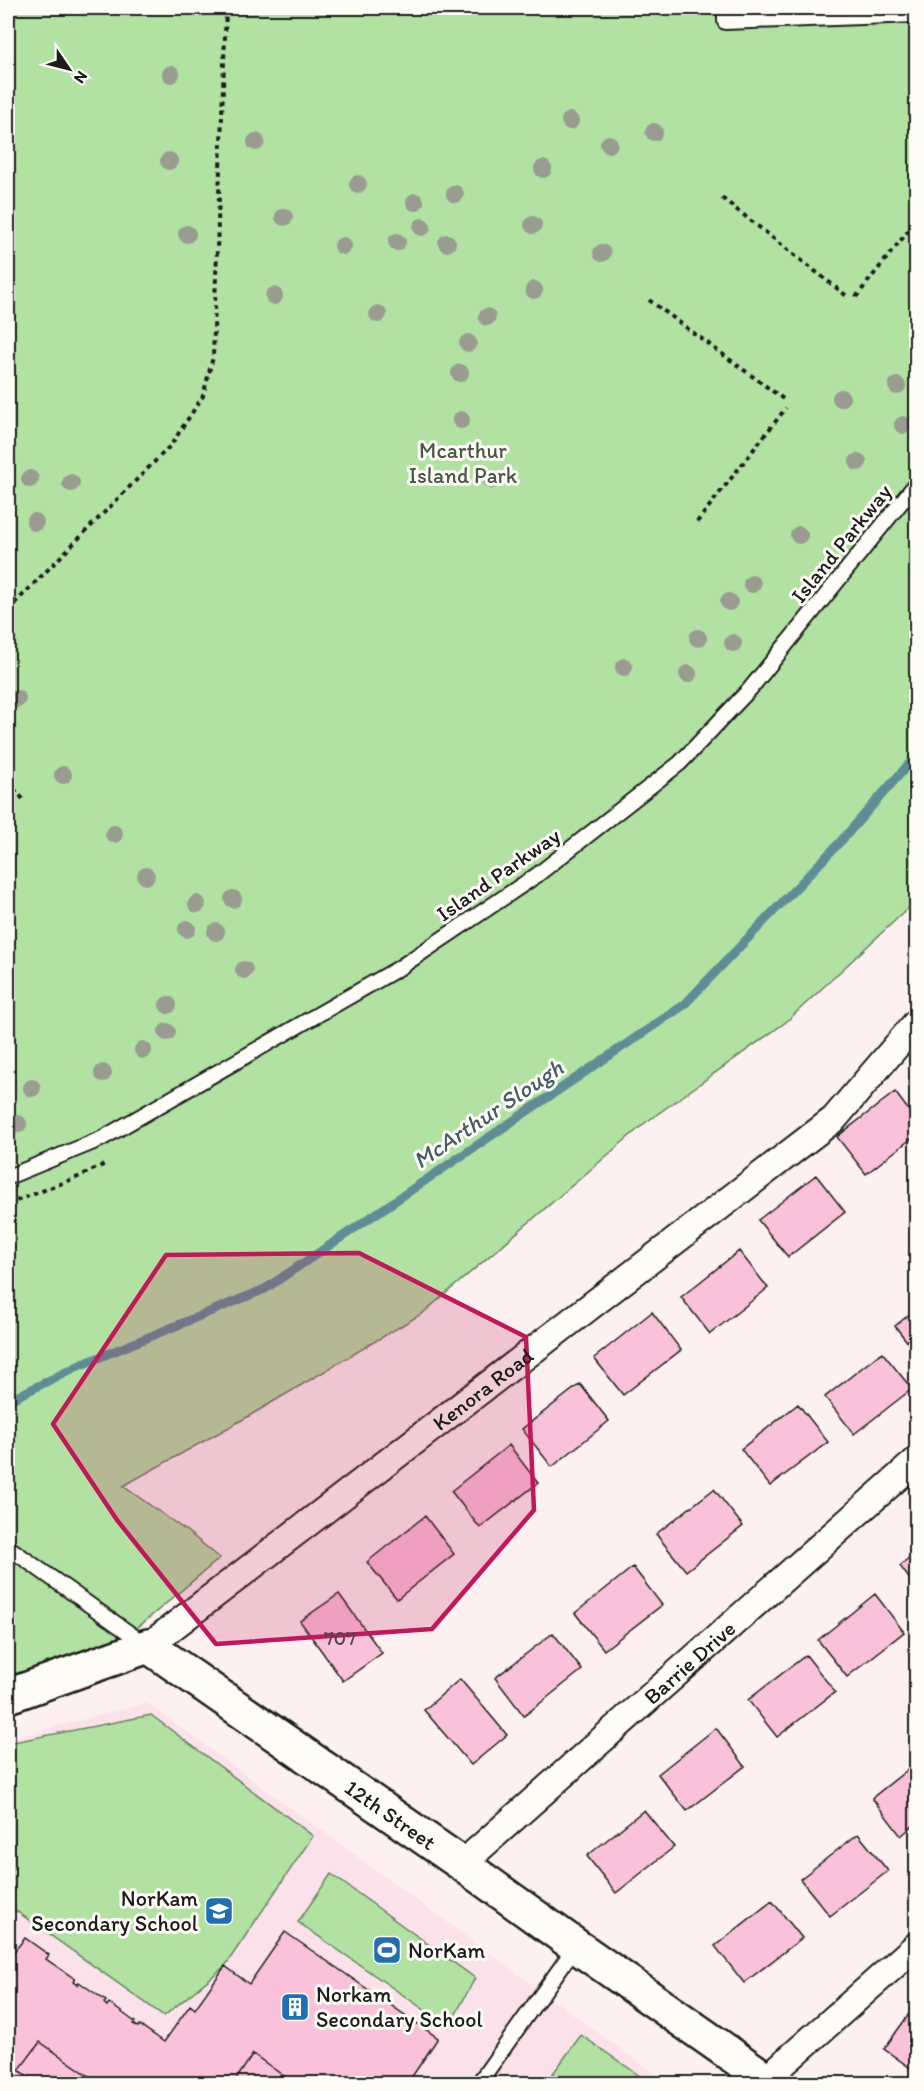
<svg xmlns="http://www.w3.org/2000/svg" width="924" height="2091" font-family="Itim,sans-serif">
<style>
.built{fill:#fbe2ea}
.green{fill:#b1e2a2;stroke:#667f5f;stroke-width:1.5}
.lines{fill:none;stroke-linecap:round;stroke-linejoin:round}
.stream{stroke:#5e8d97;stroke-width:9}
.building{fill:#fac2da;stroke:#1c1c1c;stroke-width:1.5}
.lane-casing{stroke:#1c1c1c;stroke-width:18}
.street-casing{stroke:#1c1c1c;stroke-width:30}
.secondary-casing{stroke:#1c1c1c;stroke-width:38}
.path{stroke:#1c1c1c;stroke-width:4;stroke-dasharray:4.5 4.5;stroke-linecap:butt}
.lane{stroke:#fdfcf7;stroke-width:14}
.street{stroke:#fdfcf7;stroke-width:26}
.secondary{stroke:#fdfcf7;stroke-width:33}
.tree{fill:#9a9c92}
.marked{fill:#c2185b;fill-opacity:0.2;stroke:#c2185b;stroke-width:4.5;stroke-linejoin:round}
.labels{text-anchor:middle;stroke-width:6;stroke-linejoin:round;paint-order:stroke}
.number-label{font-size:20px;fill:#54464c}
.park-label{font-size:22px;fill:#495744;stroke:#fdfcf7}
.street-label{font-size:22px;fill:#1c1c1c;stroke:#fdfcf7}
.poi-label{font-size:22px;fill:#1c1c1c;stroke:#fdfcf7;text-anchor:start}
.water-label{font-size:24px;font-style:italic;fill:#425e64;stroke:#fdfcf7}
</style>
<rect width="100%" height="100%" fill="#fcf0f1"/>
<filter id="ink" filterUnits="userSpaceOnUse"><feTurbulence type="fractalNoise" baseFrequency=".0167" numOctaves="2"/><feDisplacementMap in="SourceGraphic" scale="12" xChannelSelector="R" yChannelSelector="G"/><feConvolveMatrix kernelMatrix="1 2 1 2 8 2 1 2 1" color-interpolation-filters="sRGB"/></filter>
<g filter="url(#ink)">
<path class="built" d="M 147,1703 L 667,2083 L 8,2084 L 8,1739 Z"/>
<path class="green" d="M 8,8 L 916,8 L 916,901 L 786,1022 L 645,1123 L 423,1313 L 249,1416 L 123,1486 L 188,1532 L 220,1558 L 106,1654 L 24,1679 L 8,1667 Z
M 151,1715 L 313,1836 L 225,1966 L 164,2016 L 8,1905 L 8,1743 Z
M 331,1874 L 475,1978 L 449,2027 L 298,1922 Z
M 581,2035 L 650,2083 L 546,2083 Z"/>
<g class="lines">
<path class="stream" d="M 8,1401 L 76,1367 L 265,1289 L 684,1005 L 841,841 L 916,756"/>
</g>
<path class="building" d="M 895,1092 L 916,1120 L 916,1135 L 866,1174 L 837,1137 Z
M 816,1175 L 845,1212 L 788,1257 L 758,1220 Z
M 739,1251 L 768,1288 L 710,1334 L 681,1297 Z
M 916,1309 L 916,1353 L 895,1326 Z
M 652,1312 L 681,1350 L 623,1395 L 594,1358 Z
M 882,1352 L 912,1389 L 854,1434 L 825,1397 Z
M 580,1384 L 609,1421 L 552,1467 L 522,1429 Z
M 798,1404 L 828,1442 L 770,1486 L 741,1449 Z
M 509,1445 L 538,1483 L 480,1528 L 451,1491 Z
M 714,1489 L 743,1526 L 686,1571 L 656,1534 Z
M 425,1516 L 454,1554 L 397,1599 L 367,1562 Z
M 916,1553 L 916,1588 L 900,1566 Z
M 633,1567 L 662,1605 L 604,1650 L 575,1613 Z
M 339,1594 L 382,1653 L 343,1681 L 300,1621 Z
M 875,1594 L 904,1632 L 847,1677 L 818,1640 Z
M 553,1633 L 582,1670 L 524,1716 L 495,1678 Z
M 806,1655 L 835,1692 L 777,1737 L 748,1700 Z
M 460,1679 L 507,1735 L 471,1765 L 424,1710 Z
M 716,1728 L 745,1766 L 687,1811 L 658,1774 Z
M 916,1763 L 916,1823 L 901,1836 L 872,1798 Z
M 644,1810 L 674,1847 L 616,1893 L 587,1856 Z
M 858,1834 L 888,1871 L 830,1916 L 800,1879 Z
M 772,1901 L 802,1938 L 744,1983 L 715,1946 Z
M 285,1932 L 438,2038 L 407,2084 L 295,2084 L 253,2054 L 233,2084 L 93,2084 L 95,2080 L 40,2042 L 19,2070 L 38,2084 L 8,2084 L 8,1951 L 12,1954 L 25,1938 L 49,1955 L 46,1959 L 75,1979 L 73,1982 L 77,1985 L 79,1982 L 106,2001 L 104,2003 L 107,2006 L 109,2003 L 135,2022 L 133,2024 L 138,2027 L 140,2025 L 164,2042 L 190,2005 L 195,2009 L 225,1966 L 249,1984 Z
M 285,1932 L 438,2038 L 407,2084 L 8,2084 L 8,1951 L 12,1954 L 25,1938 L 49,1955 L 46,1959 L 75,1979 L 73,1982 L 77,1985 L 79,1982 L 106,2001 L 104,2003 L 107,2006 L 109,2003 L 135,2022 L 133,2024 L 138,2027 L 140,2025 L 164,2042 L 190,2005 L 195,2009 L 225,1966 L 249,1984 Z
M 912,2010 L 916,2014 L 916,2072 L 884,2049 Z"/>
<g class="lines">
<g class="lane-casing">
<path id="lane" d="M 725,8 L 725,22 L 916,15
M 8,1177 L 101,1139 L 399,968 L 537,875 L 680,763 L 750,689 L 916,484
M 8,1547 L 146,1645
M 478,2084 L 576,1946"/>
</g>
<g class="street-casing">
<g id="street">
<path id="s1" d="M 148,1646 L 834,1119 L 916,1023"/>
<path id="s2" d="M 462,1864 L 916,1461"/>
<path d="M 766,2079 L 916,1946"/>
</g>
</g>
<g class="secondary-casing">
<g id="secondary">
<path id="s3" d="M 8,1696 L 148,1646 L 462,1864 L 576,1946 L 773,2084"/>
</g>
</g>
<path class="path" d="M 722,198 L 848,297
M 856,297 L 916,221
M 649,300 L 786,401
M 697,522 L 786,408
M 8,610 L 171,445 L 203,396 L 213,357 L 226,8
M 8,782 L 23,799
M 8,1204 L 78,1177 L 105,1164"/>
<use href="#lane" class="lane"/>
<use href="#street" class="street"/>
<use href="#secondary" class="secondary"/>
</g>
<g class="tree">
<circle cx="171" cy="74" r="9"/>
<circle cx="570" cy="121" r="9"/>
<circle cx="654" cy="132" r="9"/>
<circle cx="256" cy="142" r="9"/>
<circle cx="609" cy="144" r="9"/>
<circle cx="169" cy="161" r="9"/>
<circle cx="543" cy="169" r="9"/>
<circle cx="358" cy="184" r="9"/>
<circle cx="455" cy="194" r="9"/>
<circle cx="415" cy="202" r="9"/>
<circle cx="284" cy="217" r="9"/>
<circle cx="533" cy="225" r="9"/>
<circle cx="422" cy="227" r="9"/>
<circle cx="187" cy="234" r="9"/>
<circle cx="397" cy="242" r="9"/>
<circle cx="447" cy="243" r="9"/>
<circle cx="343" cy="246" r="9"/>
<circle cx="602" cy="253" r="9"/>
<circle cx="534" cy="290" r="9"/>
<circle cx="274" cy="296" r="9"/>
<circle cx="378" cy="314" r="9"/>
<circle cx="487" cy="317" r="9"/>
<circle cx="468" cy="343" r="9"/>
<circle cx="460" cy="373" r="9"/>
<circle cx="897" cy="386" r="9"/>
<circle cx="841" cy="398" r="9"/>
<circle cx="461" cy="420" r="9"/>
<circle cx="903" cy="425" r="9"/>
<circle cx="858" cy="462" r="9"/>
<circle cx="30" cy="479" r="9"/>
<circle cx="492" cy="480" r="9"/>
<circle cx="71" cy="483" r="9"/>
<circle cx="35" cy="522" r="9"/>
<circle cx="799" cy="535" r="9"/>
<circle cx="752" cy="584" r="9"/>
<circle cx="729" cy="602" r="9"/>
<circle cx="698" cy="638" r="9"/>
<circle cx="733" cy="643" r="9"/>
<circle cx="624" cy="667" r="9"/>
<circle cx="688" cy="674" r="9"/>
<circle cx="17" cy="699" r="9"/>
<circle cx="63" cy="775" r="9"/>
<circle cx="114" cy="834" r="9"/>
<circle cx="146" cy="876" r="9"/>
<circle cx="233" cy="899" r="9"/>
<circle cx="197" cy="904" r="9"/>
<circle cx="187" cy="929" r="9"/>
<circle cx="216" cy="932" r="9"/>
<circle cx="244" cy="970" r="9"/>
<circle cx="168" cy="1005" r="9"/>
<circle cx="167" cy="1032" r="9"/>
<circle cx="143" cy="1050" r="9"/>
<circle cx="103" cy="1073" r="9"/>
<circle cx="32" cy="1088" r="9"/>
<circle cx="18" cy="1124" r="9"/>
</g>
</g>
<path class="marked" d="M 359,1253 L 526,1337 L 534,1510 L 432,1629 L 216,1644 L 117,1520 L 53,1424 L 166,1255 Z"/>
<defs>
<g id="school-square" transform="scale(1.5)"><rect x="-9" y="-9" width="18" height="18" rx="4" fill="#1f6fb2" stroke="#fdfcf7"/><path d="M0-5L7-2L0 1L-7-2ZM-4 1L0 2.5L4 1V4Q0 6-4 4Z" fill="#fff"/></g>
<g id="stadium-square" transform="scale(1.5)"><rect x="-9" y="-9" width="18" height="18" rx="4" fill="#1f6fb2" stroke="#fdfcf7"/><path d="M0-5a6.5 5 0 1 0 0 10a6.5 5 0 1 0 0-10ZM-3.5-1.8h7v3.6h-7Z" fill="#fff"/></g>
<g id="building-square" transform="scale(1.5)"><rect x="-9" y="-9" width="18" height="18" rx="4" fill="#1f6fb2" stroke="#fdfcf7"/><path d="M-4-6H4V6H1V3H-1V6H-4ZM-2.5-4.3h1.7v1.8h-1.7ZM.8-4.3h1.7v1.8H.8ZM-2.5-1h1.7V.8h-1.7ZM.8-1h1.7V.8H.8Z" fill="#fff"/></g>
</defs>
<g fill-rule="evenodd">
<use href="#school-square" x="219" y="1911"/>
<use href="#stadium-square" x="387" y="1950"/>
<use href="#building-square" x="295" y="2007"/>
</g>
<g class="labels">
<g class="number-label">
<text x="340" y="1645">707</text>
</g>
<g class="park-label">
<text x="463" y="458">Mcarthur<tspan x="463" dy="25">Island Park</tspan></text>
</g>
<g class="street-label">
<text transform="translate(841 543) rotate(-51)" y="8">Island Parkway</text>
<text transform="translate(498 874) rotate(-35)" y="8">Island Parkway</text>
<text dy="8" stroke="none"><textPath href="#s1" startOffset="422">Kenora Road</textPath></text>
<text dy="8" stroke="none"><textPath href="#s2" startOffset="304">Barrie Drive</textPath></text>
<text dy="8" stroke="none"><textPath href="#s3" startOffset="444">12th Street</textPath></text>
</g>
<g class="poi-label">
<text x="198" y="1906" text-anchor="end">NorKam<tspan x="198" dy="25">Secondary School</tspan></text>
<text x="408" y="1958">NorKam</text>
<text x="316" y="2002">Norkam<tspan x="316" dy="25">Secondary School</tspan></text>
</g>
<g class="water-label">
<text transform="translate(488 1114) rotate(-34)" y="8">McArthur Slough</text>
</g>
</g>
<rect width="924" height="2091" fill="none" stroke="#fdfcf7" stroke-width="30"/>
<rect x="15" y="15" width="894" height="2061" fill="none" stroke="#1c1c1c" stroke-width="2" filter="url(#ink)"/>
<g transform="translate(69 69) rotate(125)" stroke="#fdfcf7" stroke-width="4.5" paint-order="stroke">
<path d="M0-4.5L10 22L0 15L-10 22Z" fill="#1c1c1c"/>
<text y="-9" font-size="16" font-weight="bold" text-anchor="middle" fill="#1c1c1c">N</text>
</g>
</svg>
